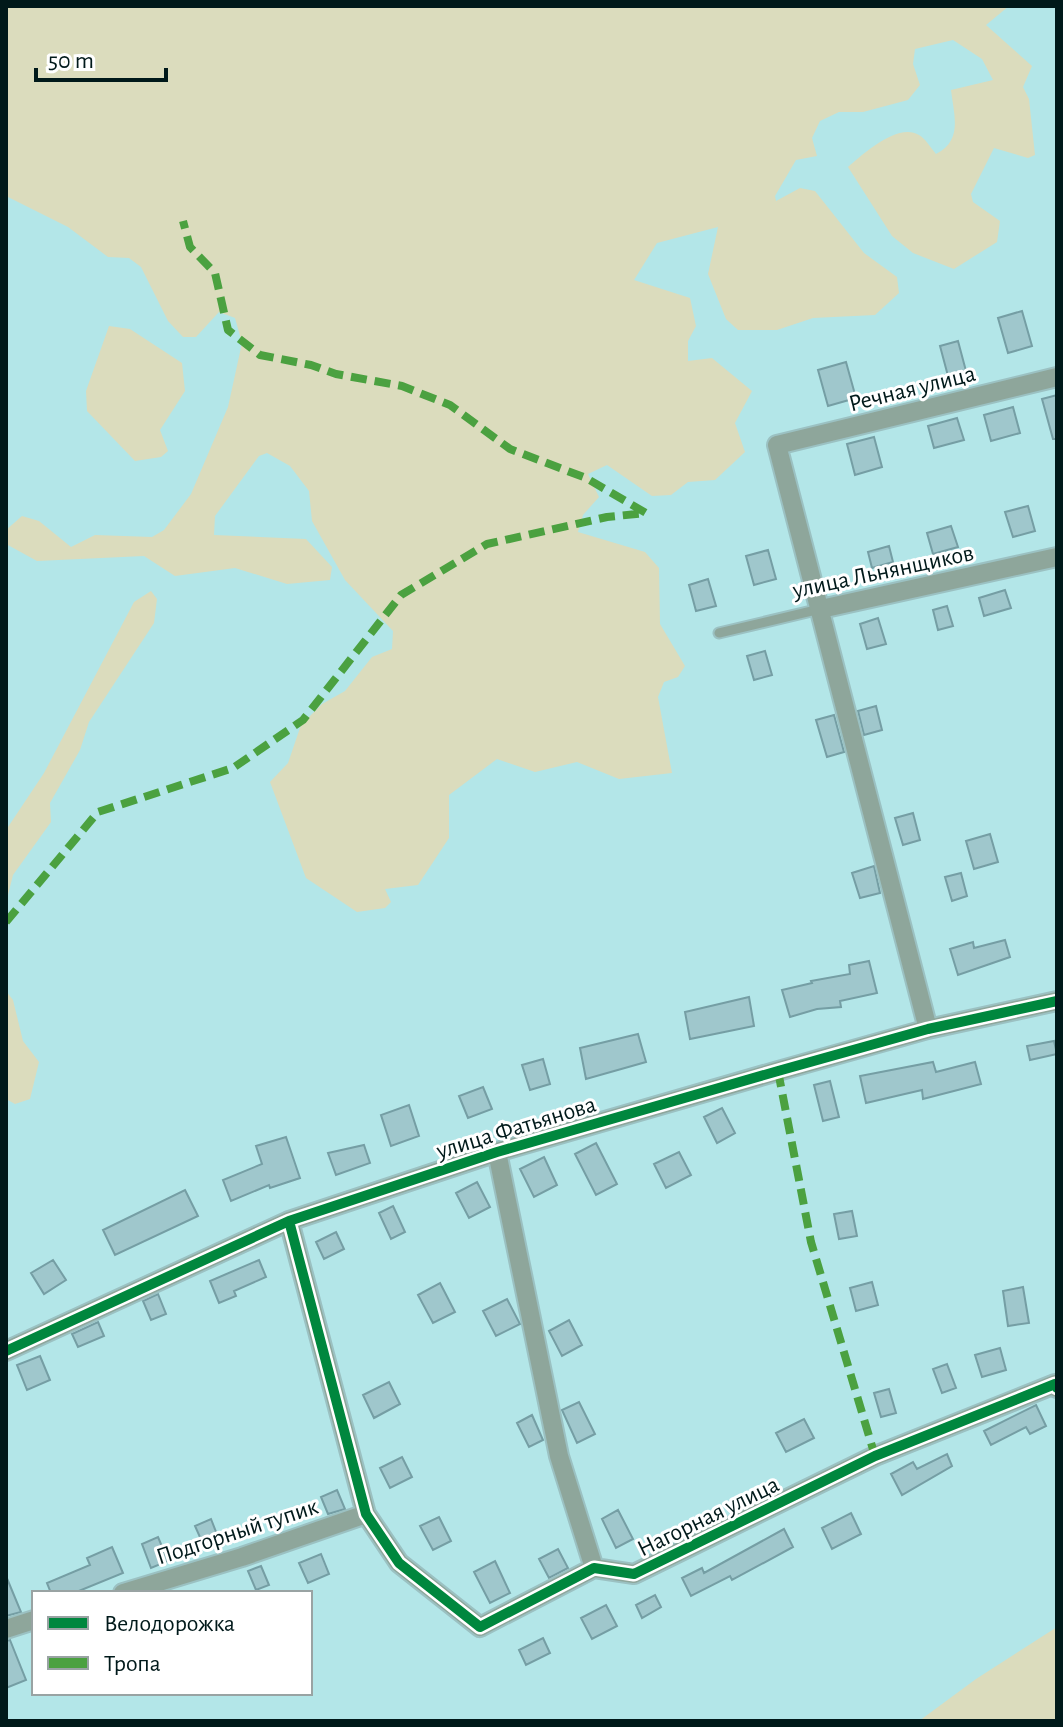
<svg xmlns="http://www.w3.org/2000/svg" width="1063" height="1727" font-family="'Alegreya Sans',sans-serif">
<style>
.green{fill:#dbdcbd}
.building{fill:#9fc7cc;stroke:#759ea4;stroke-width:2}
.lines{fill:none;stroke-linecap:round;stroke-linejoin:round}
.service-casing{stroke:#9bc1c2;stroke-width:13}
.minor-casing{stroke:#9bc1c2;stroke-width:22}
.service{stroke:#8ea69b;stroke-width:9}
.minor{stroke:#8ea69b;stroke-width:18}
.quiet{stroke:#4ba140;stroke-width:8;stroke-dasharray:16 8;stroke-linecap:butt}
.cycleway-casing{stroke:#fff;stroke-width:15}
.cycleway{stroke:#00873e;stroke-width:10}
.labels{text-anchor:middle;stroke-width:6;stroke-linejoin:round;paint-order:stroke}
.street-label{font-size:24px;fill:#00191a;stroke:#fff}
</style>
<rect width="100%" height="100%" fill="#b3e6e8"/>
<path class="green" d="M 6,6 L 1009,6 L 986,25 L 1032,66 L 1023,87 L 1029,99 L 1035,155 L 1028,158 L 994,148 L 971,194 L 973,202 L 1000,221 L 997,242 L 954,269 L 913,253 L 892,236 L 848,167 C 863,154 898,122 919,135 C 925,138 931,148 936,154 C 963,140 954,116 951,90 L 993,80 L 982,59 L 953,40 L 915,49 L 913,64 L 920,85 L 908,100 L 863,112 L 839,112 L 820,121 L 812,138 L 817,156 L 796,160 L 775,196 L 776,201 L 800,188 L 815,191 L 864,253 L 897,277 L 899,293 L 875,315 L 813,318 L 777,330 L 738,330 L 726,319 L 708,274 L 718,227 L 657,243 L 634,280 L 690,298 L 696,326 L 688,341 L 688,361 L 712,358 L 752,391 L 735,423 L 745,452 L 715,480 L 688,482 L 671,495 L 652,496 L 607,465 L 588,474 L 599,497 L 583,515 L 578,532 L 645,552 L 659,568 L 660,624 L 685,666 L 678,677 L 664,682 L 658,697 L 672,773 L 619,779 L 577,762 L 535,772 L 497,759 L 449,795 L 449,838 L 418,885 L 385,889 L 391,902 L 385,908 L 357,912 L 306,878 L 270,782 L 288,763 L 301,725 L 322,704 L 345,691 L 372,657 L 392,649 L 393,631 L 345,580 L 312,521 L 309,491 L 290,466 L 267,453 L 259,456 L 215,516 L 214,535 L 306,539 L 332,567 L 330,580 L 287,584 L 235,568 L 175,576 L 144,556 L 37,561 L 6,544 L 6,530 L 22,516 L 39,521 L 71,547 L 95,535 L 152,537 L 164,530 L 191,494 L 228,407 L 242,343 L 235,318 L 219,312 L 196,337 L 183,337 L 168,321 L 141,267 L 129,258 L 108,257 L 68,227 L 6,196 Z
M 109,326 L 130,329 L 182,363 L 185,391 L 160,430 L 168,451 L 161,457 L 135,461 L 87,411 L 86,391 Z
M 151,591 L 157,599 L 154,623 L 89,722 L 80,750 L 50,803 L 51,822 L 13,875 L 6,903 L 6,830 L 44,773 L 134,602 Z
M 6,991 L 13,1000 L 23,1041 L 39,1062 L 30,1099 L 15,1104 L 6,1099 Z
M 1057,1627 L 1057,1721 L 919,1721 L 976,1679 Z"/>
<path class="building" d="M 1022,311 L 1032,346 L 1008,353 L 998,318 Z
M 958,341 L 966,371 L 948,376 L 940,346 Z
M 846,362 L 856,398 L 828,406 L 818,370 Z
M 1057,395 L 1057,439 L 1053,439 L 1042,399 Z
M 1013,407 L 1020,433 L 991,441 L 984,415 Z
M 957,418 L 964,440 L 934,448 L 928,426 Z
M 874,437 L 882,467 L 855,475 L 847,444 Z
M 1028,506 L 1035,531 L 1013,537 L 1005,512 Z
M 951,526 L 958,547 L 933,554 L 927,533 Z
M 889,546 L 893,562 L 872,568 L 868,552 Z
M 768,550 L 776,579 L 754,585 L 746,556 Z
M 708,579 L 716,606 L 696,611 L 689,585 Z
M 1005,590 L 1011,608 L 984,616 L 979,598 Z
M 947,606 L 953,626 L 938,630 L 933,610 Z
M 878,618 L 886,644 L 867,649 L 860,624 Z
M 765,651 L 772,675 L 754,680 L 747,656 Z
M 876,706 L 882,730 L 864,735 L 858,711 Z
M 834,715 L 844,752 L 827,757 L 816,720 Z
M 913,813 L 920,840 L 903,845 L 895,818 Z
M 990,834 L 998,862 L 974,869 L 966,841 Z
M 874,866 L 880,893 L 860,898 L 852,873 Z
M 961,873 L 967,896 L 952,901 L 945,877 Z
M 1005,940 L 1010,957 L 958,975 L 950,949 L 973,942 L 974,948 Z
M 869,961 L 877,993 L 840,1001 L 841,1007 L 817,1009 L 790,1017 L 782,990 L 812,983 L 811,981 L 850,974 L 849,965 Z
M 749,997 L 754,1026 L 690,1039 L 685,1012 Z
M 638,1034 L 646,1062 L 586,1079 L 580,1048 Z
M 1054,1041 L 1057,1054 L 1030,1060 L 1027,1046 Z
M 543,1059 L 550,1084 L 530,1090 L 522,1065 Z
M 933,1062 L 936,1072 L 975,1062 L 981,1084 L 923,1099 L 922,1090 L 866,1103 L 860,1076 Z
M 830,1081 L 839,1117 L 823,1121 L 814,1085 Z
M 483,1087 L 492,1109 L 468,1118 L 459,1096 Z
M 409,1105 L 419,1136 L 391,1146 L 381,1115 Z
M 722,1108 L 735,1133 L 717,1143 L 704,1117 Z
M 286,1137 L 300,1178 L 270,1188 L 269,1185 L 231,1201 L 223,1180 L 262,1164 L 256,1146 Z
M 596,1143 L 617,1184 L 596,1195 L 575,1154 Z
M 364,1145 L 370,1163 L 336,1175 L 328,1153 Z
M 679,1152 L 691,1175 L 666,1188 L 654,1164 Z
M 544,1157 L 557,1185 L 534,1197 L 520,1169 Z
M 477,1182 L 490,1207 L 469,1218 L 456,1193 Z
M 185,1190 L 198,1216 L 115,1255 L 103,1230 Z
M 393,1206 L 405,1232 L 391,1239 L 379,1213 Z
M 852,1211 L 857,1236 L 839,1239 L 834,1214 Z
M 336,1232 L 344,1249 L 324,1259 L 316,1242 Z
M 53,1260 L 66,1280 L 44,1294 L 31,1273 Z
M 259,1260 L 266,1277 L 234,1291 L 236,1296 L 219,1303 L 210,1281 Z
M 872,1282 L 878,1305 L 856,1311 L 850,1288 Z
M 440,1283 L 455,1312 L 433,1323 L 418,1295 Z
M 1023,1287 L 1029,1323 L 1008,1326 L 1003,1291 Z
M 158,1294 L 166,1314 L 151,1320 L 143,1301 Z
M 507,1299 L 520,1324 L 496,1336 L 483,1311 Z
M 569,1320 L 582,1345 L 562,1356 L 549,1331 Z
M 98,1322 L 104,1336 L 78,1347 L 72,1334 Z
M 1000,1348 L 1006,1370 L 982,1377 L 975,1355 Z
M 40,1356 L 50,1380 L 27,1390 L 17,1365 Z
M 947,1364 L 956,1388 L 942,1393 L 933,1369 Z
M 389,1382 L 400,1404 L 374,1418 L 363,1395 Z
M 889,1389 L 896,1413 L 881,1417 L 874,1393 Z
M 579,1402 L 595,1434 L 577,1443 L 562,1410 Z
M 1036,1405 L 1046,1426 L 1030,1434 L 1026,1427 L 991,1445 L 984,1431 Z
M 532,1415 L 543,1440 L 529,1447 L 517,1423 Z
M 804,1419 L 814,1438 L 786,1452 L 776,1433 Z
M 947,1454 L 952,1466 L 902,1495 L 891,1474 L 913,1462 L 917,1469 Z
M 402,1457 L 412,1477 L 390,1488 L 380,1468 Z
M 337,1490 L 345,1509 L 328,1514 L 321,1497 Z
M 618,1510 L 633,1539 L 616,1548 L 602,1519 Z
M 851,1513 L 861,1534 L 832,1549 L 822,1528 Z
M 439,1517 L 451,1541 L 433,1550 L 420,1526 Z
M 211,1519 L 218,1537 L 203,1544 L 195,1526 Z
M 784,1529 L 793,1547 L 732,1580 L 730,1576 L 691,1596 L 682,1578 L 702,1568 L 704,1573 Z
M 158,1537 L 168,1561 L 151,1568 L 142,1544 Z
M 112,1547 L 123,1573 L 74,1593 L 51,1593 L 47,1583 L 90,1565 L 87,1558 Z
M 558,1549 L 568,1568 L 549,1578 L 539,1559 Z
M 321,1554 L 329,1574 L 308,1583 L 299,1563 Z
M 495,1561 L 510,1593 L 490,1603 L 474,1572 Z
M 261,1566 L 269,1585 L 256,1590 L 248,1571 Z
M 6,1576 L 21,1612 L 6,1616 Z
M 655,1595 L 661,1607 L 642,1618 L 636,1605 Z
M 606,1605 L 617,1626 L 592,1639 L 581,1618 Z
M 543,1638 L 550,1653 L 526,1665 L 519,1650 Z
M 10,1640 L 26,1680 L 6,1688 L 6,1641 Z"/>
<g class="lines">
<g class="service-casing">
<path id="service" d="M 719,633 L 820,609"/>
</g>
<g class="minor-casing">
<path id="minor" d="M 821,609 L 1057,557
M 928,1029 L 777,445 L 1057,377
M 497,1152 L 559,1456 L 594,1568
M 289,1221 L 366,1514 L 399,1563 L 480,1627 L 594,1568 L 634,1574 L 875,1456 L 1055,1384 L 1057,1388
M 6,1351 L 289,1221 L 497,1152 L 778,1071 L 928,1029 L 1057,1001
M 123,1593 L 242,1557 L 366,1514
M 6,1629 L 34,1620"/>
</g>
<use href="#service" class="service"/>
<use href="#minor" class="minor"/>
<path class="quiet" d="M 6,922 L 98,812 L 233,768 L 303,720 L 401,595 L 487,544 L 607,517 L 646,513 L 586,478 L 510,449 L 450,405 L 402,386 L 336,374 L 311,365 L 260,355 L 228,330 L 215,273 L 190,247 L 183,221
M 778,1071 L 811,1242 L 875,1456"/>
<g class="cycleway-casing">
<path id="cycleway" d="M 289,1221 L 366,1514 L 399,1563 L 480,1627 L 594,1568 L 634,1574 L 875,1456 L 1055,1384 L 1057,1388
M 6,1351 L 289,1221 L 497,1152 L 778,1071 L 928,1029 L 1057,1001"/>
</g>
<use href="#cycleway" class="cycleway"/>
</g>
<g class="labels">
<g class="street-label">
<text transform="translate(912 388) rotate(-14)" y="8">Речная улица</text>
<text transform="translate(883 571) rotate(-12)" y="8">улица Льнянщиков</text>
<text transform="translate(516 1127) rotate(-17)" y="8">улица Фатьянова</text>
<text transform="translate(708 1516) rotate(-26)" y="8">Нагорная улица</text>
<text transform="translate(237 1531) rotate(-18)" y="8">Подгорный тупик</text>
</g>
</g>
<rect width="1063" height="1727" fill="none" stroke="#00191a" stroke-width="16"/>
<rect x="32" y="1591" width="280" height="104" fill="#ffffff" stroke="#99a3a3" stroke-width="2"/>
<rect x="48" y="1617" width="40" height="12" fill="#00873e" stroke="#99a3a3" stroke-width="2"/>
<text x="104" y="1631" font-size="24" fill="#00191a">Велодорожка</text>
<rect x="48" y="1657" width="40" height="12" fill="#4ba140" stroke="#99a3a3" stroke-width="2"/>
<text x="104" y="1671" font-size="24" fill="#00191a">Тропа</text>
<path d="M36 68v12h130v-12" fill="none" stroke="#00191a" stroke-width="4"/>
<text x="48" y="68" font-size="24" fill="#00191a" stroke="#ffffff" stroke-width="6" paint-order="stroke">50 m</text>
</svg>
